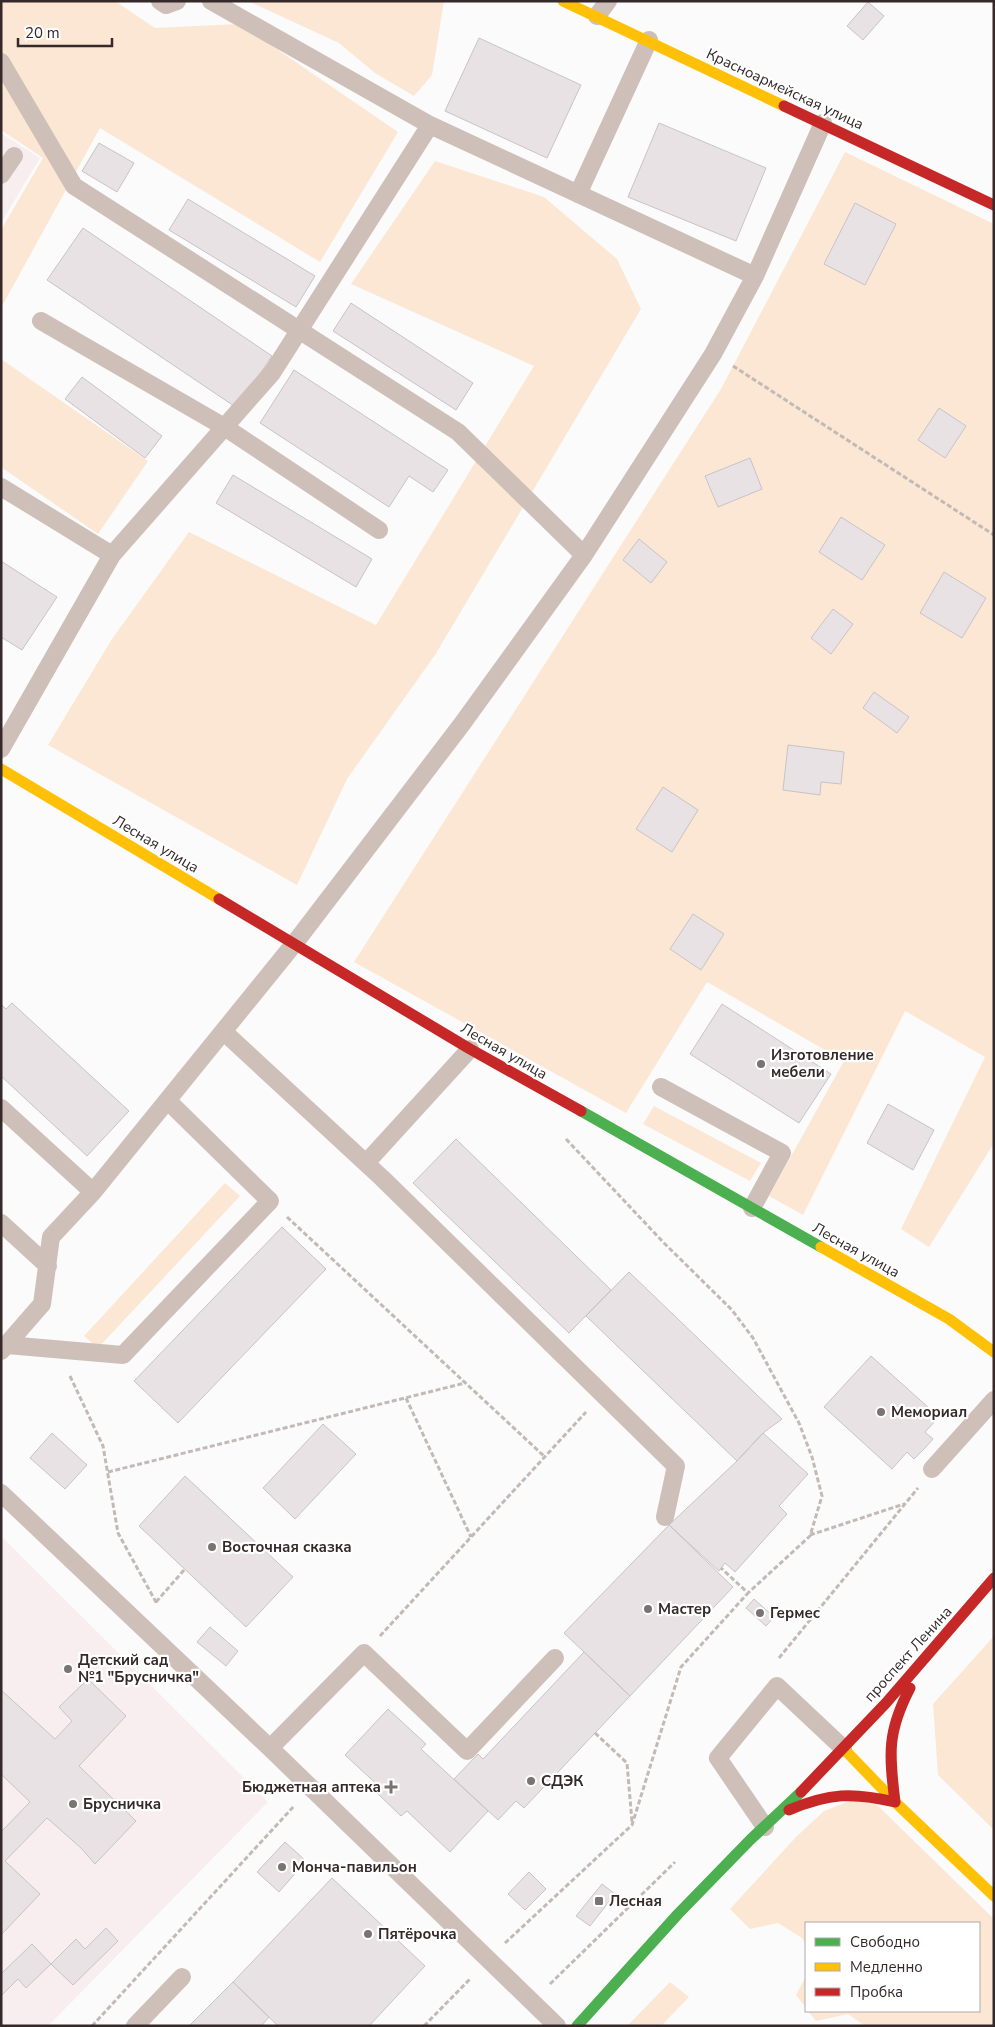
<svg xmlns="http://www.w3.org/2000/svg" width="995" height="2027" font-family="'Nunito Sans',sans-serif">
<style>
.built{fill:#f8eeef}
.green{fill:#fbe7d4}
.building{fill:#e8e2e5;stroke:#c8c3c6}
.lines{fill:none;stroke-linecap:round;stroke-linejoin:round}
.path{stroke:#c3bab6;stroke-width:3;stroke-dasharray:5 2.5;stroke-linecap:butt}
.lane{stroke:#cfbfb9;stroke-width:18}
.fast{stroke:#4caf50;stroke-width:11}
.slow{stroke:#ffc107;stroke-width:11}
.jam{stroke:#c62828;stroke-width:11}
.poi-dot{fill:#7a7273;stroke:#fff;stroke-width:2}
.labels{text-anchor:middle;stroke-width:4.5;stroke-linejoin:round;paint-order:stroke}
.street-label{font-size:15px;fill:#35292a;stroke:#fff}
.poi-label{font-size:15px;font-weight:bold;fill:#35292a;stroke:#fff;text-anchor:start}
</style>
<rect width="100%" height="100%" fill="#fbfbfb"/>
<path class="built" d="M 1,133 L 40,158 L 1,223 Z
M 1,1536 L 268,1802 L 48,2026 L 1,2026 Z"/>
<path class="green" d="M 1,1 L 115,1 L 155,28 L 240,24 L 398,132 L 320,262 L 100,128 L 1,308 L 1,230 L 43,158 L 1,130 Z
M 248,1 L 444,1 L 432,75 L 414,96 L 375,73 L 339,43 Z
M 845,152 L 994,224 L 994,1143 L 929,1247 L 901,1229 L 985,1057 L 905,1011 L 803,1215 L 769,1196 L 844,1061 L 707,982 L 626,1113 L 354,962 L 721,389 Z
M 435,161 L 544,197 L 617,259 L 641,309 L 435,655 L 347,779 L 297,885 L 48,745 L 112,639 L 189,532 L 376,625 L 534,366 L 351,284 Z
M 1,359 L 148,461 L 98,534 L 1,467 Z
M 654,1106 L 761,1163 L 750,1181 L 643,1124 Z
M 225,1183 L 240,1196 L 98,1348 L 84,1336 Z
M 994,1636 L 994,1830 L 938,1775 L 933,1704 Z
M 850,1801 L 876,1804 L 994,1919 L 994,2026 L 865,2026 L 848,2014 L 816,2021 L 808,2011 L 979,2011 L 979,1923 L 806,1923 L 806,1946 L 802,1938 L 778,1923 L 750,1929 L 730,1909 L 796,1837 L 824,1811 Z
M 806,1976 L 806,2008 L 796,1995 Z
M 670,1982 L 689,1997 L 661,2026 L 627,2026 Z"/>
<path class="building" d="M 868,2 L 884,16 L 863,40 L 847,26 Z
M 479,38 L 581,85 L 547,158 L 445,111 Z
M 659,123 L 766,168 L 736,241 L 628,197 Z
M 99,143 L 134,163 L 117,192 L 82,171 Z
M 188,199 L 315,276 L 296,307 L 169,230 Z
M 855,203 L 896,224 L 865,285 L 824,264 Z
M 83,228 L 272,356 L 237,408 L 47,280 Z
M 351,303 L 473,383 L 456,410 L 333,331 Z
M 294,370 L 448,470 L 433,492 L 409,476 L 389,507 L 260,423 Z
M 82,377 L 162,436 L 145,458 L 65,399 Z
M 939,408 L 966,426 L 945,458 L 918,440 Z
M 750,458 L 762,489 L 718,507 L 705,476 Z
M 233,475 L 372,559 L 356,587 L 216,503 Z
M 841,517 L 885,545 L 862,580 L 819,552 Z
M 639,539 L 667,562 L 651,583 L 623,560 Z
M 1,561 L 57,597 L 22,650 L 1,637 Z
M 944,572 L 986,598 L 962,638 L 920,613 Z
M 833,609 L 853,624 L 831,654 L 811,638 Z
M 874,692 L 909,717 L 897,733 L 863,708 Z
M 788,745 L 844,752 L 841,784 L 821,782 L 820,795 L 783,790 Z
M 663,787 L 698,810 L 672,852 L 636,829 Z
M 693,914 L 724,934 L 701,970 L 670,949 Z
M 12,1003 L 129,1111 L 87,1156 L 1,1076 L 1,1004 L 6,1009 Z
M 722,1004 L 831,1074 L 799,1123 L 690,1054 Z
M 888,1104 L 934,1130 L 913,1170 L 867,1143 Z
M 456,1139 L 611,1290 L 569,1333 L 413,1183 Z
M 282,1227 L 326,1269 L 178,1423 L 134,1381 Z
M 629,1272 L 782,1419 L 763,1433 L 737,1461 L 586,1316 Z
M 871,1356 L 939,1417 L 925,1432 L 933,1439 L 924,1449 L 914,1459 L 907,1452 L 892,1469 L 824,1407 Z
M 323,1424 L 356,1454 L 295,1519 L 263,1488 Z
M 52,1433 L 87,1465 L 65,1489 L 30,1458 Z
M 763,1433 L 808,1474 L 779,1506 L 787,1514 L 735,1572 L 725,1563 L 719,1571 L 669,1525 L 737,1461 Z
M 185,1476 L 293,1577 L 246,1627 L 139,1526 Z
M 669,1525 L 733,1587 L 630,1696 L 564,1633 Z
M 754,1599 L 774,1617 L 766,1626 L 746,1608 Z
M 210,1627 L 238,1651 L 226,1666 L 197,1642 Z
M 584,1652 L 630,1696 L 524,1808 L 516,1801 L 498,1820 L 454,1779 L 478,1754 L 483,1759 Z
M 88,1679 L 126,1716 L 79,1766 L 136,1821 L 95,1864 L 81,1848 L 47,1818 L 5,1861 L 40,1894 L 1,1935 L 1,1832 L 30,1802 L 1,1774 L 1,1690 L 55,1739 L 72,1721 L 59,1707 Z
M 388,1709 L 426,1744 L 421,1749 L 488,1811 L 450,1852 L 407,1811 L 401,1816 L 378,1794 L 382,1789 L 345,1755 Z
M 285,1842 L 306,1861 L 279,1892 L 257,1872 Z
M 529,1872 L 546,1889 L 525,1910 L 508,1894 Z
M 332,1878 L 425,1966 L 369,2026 L 278,2026 L 233,1982 Z
M 602,1884 L 615,1894 L 590,1926 L 576,1916 Z
M 106,1928 L 118,1941 L 73,1985 L 51,1964 L 76,1939 L 85,1949 Z
M 32,1944 L 51,1964 L 26,1988 L 18,1979 L 1,1996 L 1,1974 Z
M 233,1982 L 269,2017 L 261,2026 L 189,2026 Z"/>
<g class="lines">
<path class="path" d="M 733,366 L 994,535
M 566,1139 L 664,1243 L 732,1310 L 753,1338 L 799,1423 L 812,1457 L 822,1496 L 810,1536 L 748,1593
M 287,1217 L 545,1457
M 70,1376 L 103,1446 L 118,1533 L 157,1604
M 406,1398 L 471,1537
M 108,1472 L 465,1383
M 810,1535 L 904,1504
M 156,1602 L 185,1569
M 380,1636 L 586,1412
M 779,1658 L 918,1488
M 595,1733 L 627,1763 L 632,1822
M 505,1943 L 632,1825 L 681,1667 L 748,1593 L 721,1568
M 550,1984 L 675,1862
M 92,2026 L 295,1805
M 424,2026 L 471,1978"/>
<path class="lane" d="M 160,1 L 166,5 L 177,1
M 211,1 L 430,125
M 597,16 L 608,1
M 1,62 L 74,186 L 458,432 L 584,555
M 1,175 L 14,156
M 578,194 L 649,40
M 41,321 L 226,428 L 379,530
M 1,487 L 112,555
M 1,749 L 112,555 L 272,373 L 430,125 L 755,276
M 224,1032 L 382,1178 L 676,1466 L 665,1517
M 661,1087 L 782,1153 L 752,1208
M 1,1108 L 93,1192
M 366,1163 L 470,1049
M 1,1223 L 48,1266
M 7,1345 L 123,1355 L 270,1201 L 168,1101
M 1,1351 L 42,1304 L 51,1237 L 93,1192 L 294,944 L 462,724 L 584,555 L 713,354 L 755,276 L 823,123
M 932,1469 L 994,1400
M 1,1493 L 270,1748 L 557,2026
M 270,1748 L 364,1653 L 467,1751 L 555,1658
M 765,1827 L 718,1758 L 777,1686 L 843,1748
M 135,2026 L 182,1977"/>
<path class="fast" d="M 581,1111 L 821,1247
M 577,2026 L 678,1914 L 750,1840 L 801,1792"/>
<path class="slow" d="M 563,1 L 784,106
M 1,769 L 219,899
M 821,1247 L 949,1319 L 994,1352
M 843,1748 L 895,1802 L 994,1896"/>
<path class="jam" d="M 784,106 L 994,205
M 219,899 L 470,1049 L 581,1111
M 801,1792 L 886,1703 L 994,1578
M 895,1802 C 889,1754 887,1732 910,1688
M 789,1810 C 829,1793 853,1792 895,1802"/>
</g>
<g class="poi-dot">
<circle cx="761" cy="1064" r="5"/>
<circle cx="881" cy="1412" r="5"/>
<circle cx="212" cy="1547" r="5"/>
<circle cx="648" cy="1609" r="5"/>
<circle cx="760" cy="1613" r="5"/>
<circle cx="68" cy="1669" r="5"/>
<circle cx="531" cy="1781" r="5"/>
<path d="M388.5 1779.5h5v5h5v5h-5v5h-5v-5h-5v-5h5z"/>
<circle cx="73" cy="1804" r="5"/>
<circle cx="282" cy="1867" r="5"/>
<rect x="594" y="1896" width="10" height="10" rx="2.5"/>
<circle cx="368" cy="1934" r="5"/>
</g>
<g class="labels">
<g class="street-label">
<text transform="translate(785 89) rotate(25)" y="5">Красноармейская улица</text>
<text transform="translate(156 844) rotate(31)" y="5">Лесная улица</text>
<text transform="translate(504 1051) rotate(30)" y="5">Лесная улица</text>
<text transform="translate(856 1250) rotate(29)" y="5">Лесная улица</text>
<text transform="translate(908 1654) rotate(-48)" y="5">проспект Ленина</text>
</g>
<g class="poi-label">
<text x="771" y="1060">Изготовление<tspan x="771" dy="17">мебели</tspan></text>
<text x="891" y="1417">Мемориал</text>
<text x="222" y="1552">Восточная сказка</text>
<text x="658" y="1614">Мастер</text>
<text x="770" y="1618">Гермес</text>
<text x="78" y="1665">Детский сад<tspan x="78" dy="17">№1 "Брусничка"</tspan></text>
<text x="541" y="1786">СДЭК</text>
<text x="381" y="1792" text-anchor="end">Бюджетная аптека</text>
<text x="83" y="1809">Брусничка</text>
<text x="292" y="1872">Монча-павильон</text>
<text x="609" y="1906">Лесная</text>
<text x="378" y="1939">Пятёрочка</text>
</g>
</g>
<rect width="995" height="2027" fill="none" stroke="#35292a" stroke-width="5"/>
<rect x="805" y="1922" width="175" height="90" fill="#ffffff" stroke="#aea9aa"/>
<rect x="815" y="1938" width="25" height="8" fill="#4caf50" stroke="#aea9aa"/>
<text x="850" y="1947" font-size="15" fill="#35292a">Свободно</text>
<rect x="815" y="1963" width="25" height="8" fill="#ffc107" stroke="#aea9aa"/>
<text x="850" y="1972" font-size="15" fill="#35292a">Медленно</text>
<rect x="815" y="1988" width="25" height="8" fill="#c62828" stroke="#aea9aa"/>
<text x="850" y="1997" font-size="15" fill="#35292a">Пробка</text>
<path d="M18 38v8h94v-8" fill="none" stroke="#35292a" stroke-width="2.5"/>
<text x="25" y="38" font-size="15" fill="#35292a" stroke="#ffffff" stroke-width="4" paint-order="stroke">20 m</text>
</svg>
